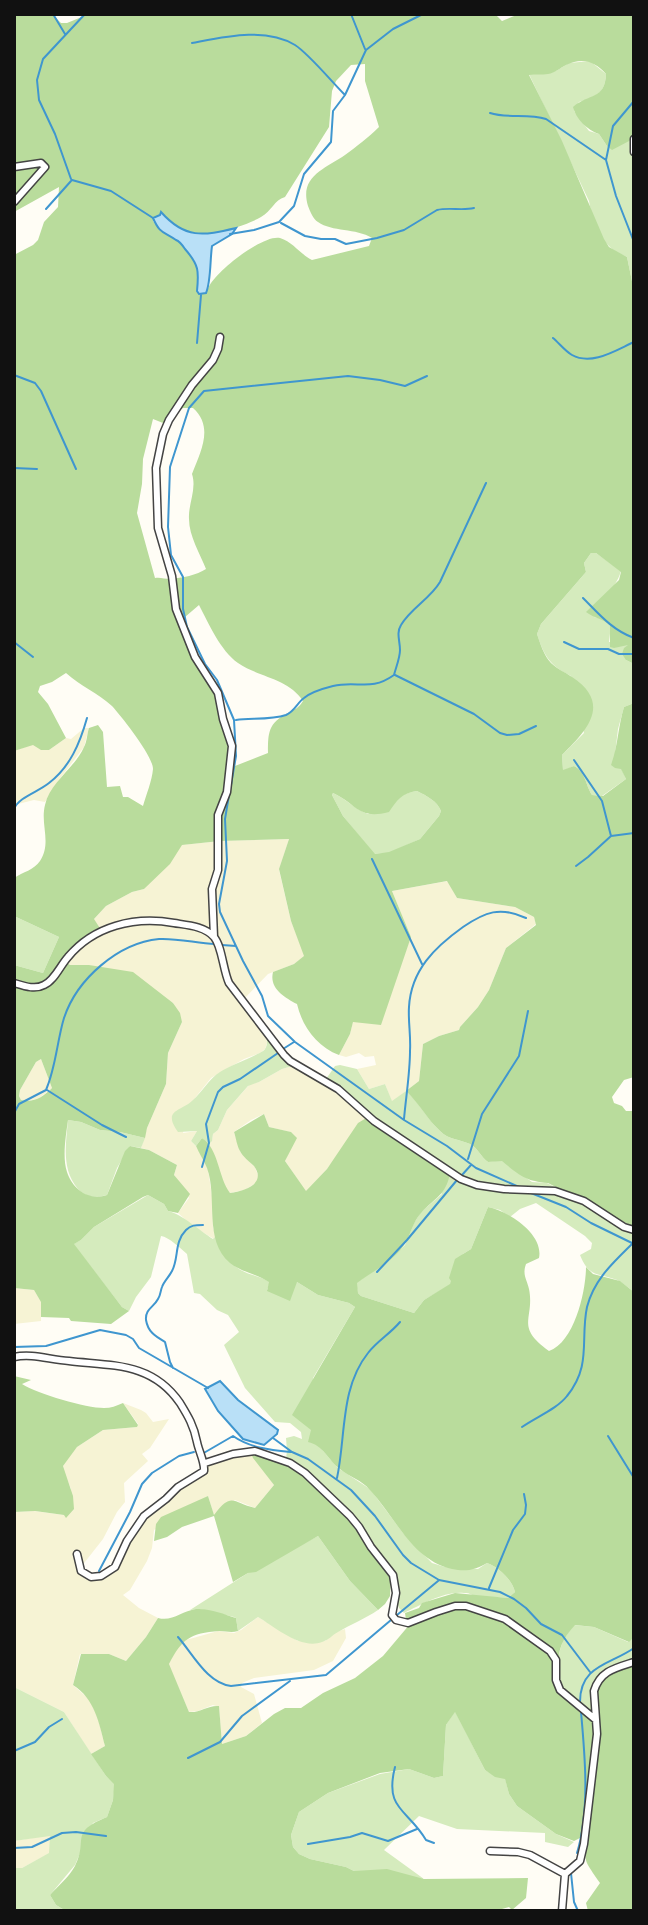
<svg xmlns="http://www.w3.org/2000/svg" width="648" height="1925" font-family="Literata,serif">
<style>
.farmland{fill:#f6f3d4}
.green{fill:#d5ebbd}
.forest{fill:#b9dc9c;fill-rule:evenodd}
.water{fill:#b9e0f7;stroke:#3f96cf;stroke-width:2}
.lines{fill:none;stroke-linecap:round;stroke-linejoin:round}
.stream{stroke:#3f96cf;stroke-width:2}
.minor-casing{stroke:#444;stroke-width:9}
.minor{stroke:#fff;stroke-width:6}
</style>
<rect width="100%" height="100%" fill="#fffdf5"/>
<path class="farmland" d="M 84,728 L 89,728 L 84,747 L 59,780 L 45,802 L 34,800 L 14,805 L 14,751 L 33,744 L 49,750 L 66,738 L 71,739 Z
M 289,839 L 279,870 L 291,921 L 305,956 L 294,964 L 268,974 L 242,1001 L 266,1036 L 267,1043 L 265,1049 L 260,1053 L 244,1059 L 211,1078 L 191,1103 L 183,1133 L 197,1131 L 191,1141 L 196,1146 L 208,1169 L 212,1196 L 213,1228 L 216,1236 L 214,1239 L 194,1227 L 178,1213 L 189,1198 L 174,1175 L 177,1165 L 149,1150 L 141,1148 L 147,1128 L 166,1084 L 168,1053 L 182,1022 L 173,1003 L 89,965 L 70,965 L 66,962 L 94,919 L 106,906 L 132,892 L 144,889 L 181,845 L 220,841 Z
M 448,881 L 457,898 L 515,907 L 534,917 L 536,924 L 506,948 L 489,990 L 478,1007 L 460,1027 L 459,1030 L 439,1036 L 423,1044 L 419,1081 L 392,1102 L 385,1084 L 369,1089 L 357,1069 L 376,1065 L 374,1056 L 365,1057 L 359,1053 L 346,1057 L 339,1055 L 350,1034 L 353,1021 L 399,969 L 411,937 L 392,891 Z
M 41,1059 L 52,1088 L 38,1099 L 26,1101 L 21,1100 L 19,1096 L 20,1090 L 36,1062 Z
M 296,1065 L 334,1089 L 368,1117 L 327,1169 L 306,1192 L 285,1161 L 294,1141 L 290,1132 L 269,1127 L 264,1114 L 251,1120 L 234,1132 L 241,1153 L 255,1167 L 259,1178 L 256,1183 L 245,1190 L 230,1193 L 225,1187 L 209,1144 L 212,1140 L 213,1134 L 218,1130 L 227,1110 L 250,1084 L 259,1082 L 282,1069 Z
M 14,1288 L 34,1290 L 41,1301 L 41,1321 L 14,1324 Z
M 123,1403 L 141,1410 L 146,1413 L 153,1422 L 169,1419 L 150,1448 L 142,1454 L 148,1461 L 124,1483 L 125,1502 L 117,1512 L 103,1539 L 81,1567 L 86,1579 L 100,1577 L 110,1569 L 136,1520 L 191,1480 L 206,1465 L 250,1451 L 274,1485 L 255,1508 L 235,1500 L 214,1516 L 208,1496 L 154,1530 L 152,1548 L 147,1561 L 130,1590 L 123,1595 L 139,1608 L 158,1618 L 146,1637 L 126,1661 L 109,1654 L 80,1654 L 73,1685 L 90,1700 L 98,1718 L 105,1746 L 91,1754 L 64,1712 L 14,1687 L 14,1512 L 34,1511 L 64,1515 L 71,1489 L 64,1472 L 63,1466 L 65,1461 L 77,1447 L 103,1430 L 137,1427 L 138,1424 Z
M 258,1617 L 298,1641 L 325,1641 L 336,1632 L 345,1629 L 346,1638 L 333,1661 L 314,1670 L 254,1678 L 242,1683 L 241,1687 L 254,1694 L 262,1723 L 246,1736 L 222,1744 L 219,1707 L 213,1705 L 198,1711 L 189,1712 L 168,1664 L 180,1644 L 186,1640 L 218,1631 L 234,1633 L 241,1630 Z
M 50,1835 L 50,1853 L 22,1868 L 14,1868 L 14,1841 Z"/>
<path class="green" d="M 590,61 L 606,74 C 605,94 596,96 579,102 L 574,111 L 589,131 L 599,134 L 607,146 L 631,140 L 634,150 L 634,291 L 627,257 C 621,254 613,251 609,246 C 598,236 591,215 589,201 L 529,74 L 556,71 L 569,63 Z
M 591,553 L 596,553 L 621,571 C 618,583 601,605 594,617 L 602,619 L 611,625 L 609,642 L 632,643 L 626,660 L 634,664 L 634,703 L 624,707 L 618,729 L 615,754 L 626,779 L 602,796 L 592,795 C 585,784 586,772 574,766 L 563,771 L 562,755 L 584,733 L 571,676 C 550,666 544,656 537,634 L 541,624 L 586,572 L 584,563 Z
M 417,791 C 427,796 437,801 441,811 L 439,816 L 420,839 L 389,853 L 374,854 L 343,816 L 332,795 L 333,793 C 346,799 355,809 368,814 C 383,805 400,793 417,791 Z
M 14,916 L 59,937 L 43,973 L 14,965 Z
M 266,1036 L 296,1065 L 282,1069 L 259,1082 L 248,1086 L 227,1110 L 218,1130 L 213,1134 L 212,1141 L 209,1144 L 202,1138 L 196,1146 L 191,1141 L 197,1131 L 178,1132 C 162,1109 181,1112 193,1100 C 203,1091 209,1079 220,1072 C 229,1066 262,1054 265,1049 C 268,1044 267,1041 266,1036 Z
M 340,1065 L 357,1069 L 369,1089 L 385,1084 L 392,1101 L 406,1091 C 419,1102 427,1119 440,1131 C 449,1140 459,1139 470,1144 C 478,1148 481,1157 488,1162 L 502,1160 L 532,1182 L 547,1183 L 634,1227 L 634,1292 C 629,1288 623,1283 617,1280 C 599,1273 589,1278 580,1255 L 591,1249 L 592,1243 L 585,1236 L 536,1203 L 520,1209 L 510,1217 L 500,1210 L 488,1207 L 471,1249 L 463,1254 L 450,1285 L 424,1300 L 414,1313 L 361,1296 L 358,1293 L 356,1283 L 393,1257 L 405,1245 L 414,1223 L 421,1212 L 442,1194 L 368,1117 L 324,1082 L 335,1066 Z
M 68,1120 L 81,1122 L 100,1130 L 120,1132 L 145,1138 L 141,1148 L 130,1146 L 117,1168 L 107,1195 C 96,1198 86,1198 78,1189 C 61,1169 66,1144 68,1120 Z
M 148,1195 L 164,1204 L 168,1211 C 182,1214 200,1231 213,1239 L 216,1236 C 220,1249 227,1261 239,1269 C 248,1275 260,1276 270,1282 L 267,1290 L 297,1282 L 318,1295 L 349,1303 L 355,1307 L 313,1378 L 311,1430 L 317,1444 L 338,1468 L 370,1489 L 403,1533 L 432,1563 L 445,1567 L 478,1569 L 487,1563 C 499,1567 512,1580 515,1592 L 508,1598 C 498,1597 486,1598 476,1596 C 469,1595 472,1593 464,1593 C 444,1591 421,1605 404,1613 L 399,1608 L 397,1602 L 395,1579 L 295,1470 L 285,1466 L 287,1451 L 286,1438 L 294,1436 L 302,1439 L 301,1432 L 290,1423 L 275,1422 L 245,1388 L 224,1345 L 239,1332 L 228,1315 L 217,1310 L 200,1294 L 194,1293 L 187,1254 C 180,1248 169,1237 161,1236 L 151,1277 L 136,1297 L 129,1311 L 122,1307 L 73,1244 L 81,1240 L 94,1227 Z
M 318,1536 L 350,1581 L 378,1610 C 365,1619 351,1624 338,1632 C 332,1635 329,1640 322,1642 C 301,1650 275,1627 258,1617 L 238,1631 L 236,1618 L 234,1617 L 200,1609 L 190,1610 L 248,1573 Z
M 574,1625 L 594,1627 L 628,1642 L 634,1637 L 634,1662 L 597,1716 L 561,1692 C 558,1663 554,1649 574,1625 Z
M 14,1687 L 64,1712 L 106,1776 L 115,1784 L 113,1800 L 107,1817 L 93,1823 L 75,1865 L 50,1895 L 56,1905 L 66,1911 L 14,1911 L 14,1868 L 22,1868 L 49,1853 L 50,1836 L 14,1841 Z
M 455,1711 L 485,1770 L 495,1776 L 505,1778 L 509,1794 L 517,1806 L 556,1834 L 574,1842 L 568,1847 L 545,1842 L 545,1833 L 457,1829 L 419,1816 L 384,1850 L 424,1879 L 354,1871 L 346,1867 L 310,1859 L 299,1854 L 293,1847 L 291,1835 L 299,1812 L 328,1793 L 380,1774 L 409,1769 L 434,1778 L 443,1776 L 446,1725 Z"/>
<path class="forest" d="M 14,14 L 52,14 L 61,23 L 67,23 L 89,14 L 495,14 L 502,21 L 519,14 L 634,14 L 634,150 L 631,140 L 612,150 L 607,146 L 599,134 C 587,130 576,119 573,107 C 589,93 605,100 606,74 C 595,61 582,57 566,65 C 560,68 555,73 548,74 C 542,75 535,74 529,75 L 562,141 L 604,239 L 609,247 L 627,257 L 634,291 L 634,664 L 626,660 L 622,654 L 624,648 L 628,645 L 614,648 L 610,647 L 610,625 C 603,619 594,618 586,612 L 619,580 L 621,572 L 596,553 L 591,553 L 584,563 L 586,572 L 541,624 L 537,634 C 540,643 544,656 551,663 C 557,669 565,672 572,677 C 613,704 586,731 562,755 L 563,770 L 574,766 C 586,772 585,784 592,795 L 603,796 L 626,779 L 621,769 L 615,768 L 611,765 C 618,746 618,727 624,707 L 634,703 L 634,1077 L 624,1080 L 612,1097 L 614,1103 L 622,1106 L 626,1111 L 632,1111 L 634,1115 L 634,1227 L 548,1183 C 525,1181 519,1175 502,1161 L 488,1162 C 481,1157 478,1148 470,1144 C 459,1139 449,1140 440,1131 C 427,1119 419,1103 406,1091 L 419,1081 L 423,1044 L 439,1036 L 459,1030 L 460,1027 L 478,1007 L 489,990 L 506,948 L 536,925 L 534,917 L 515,907 L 457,898 L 447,881 L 392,891 L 411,937 L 381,1025 L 353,1022 L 350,1034 L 339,1055 C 317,1047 302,1026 297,1004 C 284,997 269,988 273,972 L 294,964 L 304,956 L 291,921 L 279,869 L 289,839 L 220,841 L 182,845 L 170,864 L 144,889 L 132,892 L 106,906 L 94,919 L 103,933 L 87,941 L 66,962 L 70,965 L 89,965 L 133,972 L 173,1003 L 180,1013 L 182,1022 L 168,1053 L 166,1084 L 147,1128 L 145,1138 L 120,1132 L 100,1130 L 81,1122 L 68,1120 C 66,1135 62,1157 67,1172 C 73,1190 89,1201 107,1195 L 125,1151 L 130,1146 L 149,1150 L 177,1165 L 174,1175 L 190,1194 L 178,1213 L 168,1211 L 164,1204 L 148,1195 L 143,1197 L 94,1227 L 81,1240 L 74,1244 L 122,1307 L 129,1311 L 111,1324 L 71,1321 L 69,1318 L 41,1317 L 41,1302 L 34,1290 L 14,1288 L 14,965 L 43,973 L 59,937 L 14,916 L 14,878 C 23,872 34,870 40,861 C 52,842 40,825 45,805 C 50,782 75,768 84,747 C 87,742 87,734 89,728 L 98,725 L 103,732 L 107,787 L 120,786 L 123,797 L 128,797 L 143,806 C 146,795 152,781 153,769 C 153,756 122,717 112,706 C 98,693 80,686 66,673 L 52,682 L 40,686 L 38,692 L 48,704 L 66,738 L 49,750 L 41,750 L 33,745 L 14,751 L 14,255 L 33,245 L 38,240 L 44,222 L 58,207 L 59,187 L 14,212 ZM 365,64 L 365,81 L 379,127 C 368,138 357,146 345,155 C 325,169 299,176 308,206 C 310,211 313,219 318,222 C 332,232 356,228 372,238 L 369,246 L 312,260 C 300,254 293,242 280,238 C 263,234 213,273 208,289 L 197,291 C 199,270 197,257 179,242 C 169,233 163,236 153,221 L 161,213 C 169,221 181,232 193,234 C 209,237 248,225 261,217 C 272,211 274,200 285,197 L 329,127 L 332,91 L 336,81 L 351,65 ZM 183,408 L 193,408 C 214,427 201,451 192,474 C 197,489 188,504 189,519 C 189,536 200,554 206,569 C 197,575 182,578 170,579 C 165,579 160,577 155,578 L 137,513 L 142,484 L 143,459 L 153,419 L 168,425 L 177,412 ZM 199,605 C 209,624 220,650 238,663 C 260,678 288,678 303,701 C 299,708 295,709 288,713 C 268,723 268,733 268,753 L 235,766 L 214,688 L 184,634 L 185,617 ZM 417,791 C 427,796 437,801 441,811 L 439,816 L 420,839 L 389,852 L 375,854 L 343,816 L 332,795 L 333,793 C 357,804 358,820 389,812 C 397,800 402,793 417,791 ZM 41,1059 L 52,1088 C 43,1097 34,1103 21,1100 L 19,1096 L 20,1090 L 36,1062 Z
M 264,1114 L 269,1127 L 291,1132 L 297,1138 L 285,1161 L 306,1191 L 327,1169 L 358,1123 L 368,1117 L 450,1173 C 446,1196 434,1198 421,1213 C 413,1222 411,1233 406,1242 C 396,1260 373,1271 357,1283 L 358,1293 L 361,1296 L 414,1313 L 424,1300 L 450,1284 L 451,1281 L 449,1278 L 455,1259 L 471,1249 L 488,1207 C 508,1211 544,1234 539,1258 L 526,1264 C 522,1275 527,1279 529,1289 C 535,1319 514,1326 549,1351 C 575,1342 586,1290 586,1267 L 593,1274 L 620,1281 L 634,1292 L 634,1637 L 629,1642 L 594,1627 L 575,1625 C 553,1649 558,1664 561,1692 L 596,1716 C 597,1678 600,1677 634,1662 L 634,1911 L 588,1911 L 586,1903 L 600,1883 C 584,1859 584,1864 586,1835 L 574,1841 L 556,1834 L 517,1806 L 509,1794 L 505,1779 L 495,1777 L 485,1770 L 455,1712 L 446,1725 L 443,1776 L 434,1778 L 409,1769 L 380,1773 L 328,1793 L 299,1812 L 291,1835 L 293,1847 L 299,1854 L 310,1859 L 346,1867 L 354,1871 L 387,1869 L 424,1879 L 528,1878 L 526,1898 L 512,1910 L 509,1907 L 495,1911 L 66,1911 L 56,1905 L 50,1895 C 58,1886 69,1877 75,1866 C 89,1839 68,1833 107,1817 L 113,1800 L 114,1784 L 106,1776 L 91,1754 L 105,1746 C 99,1723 95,1699 73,1685 L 81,1654 L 109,1654 L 126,1661 L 146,1637 L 158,1618 C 172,1622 182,1611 196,1609 C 209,1608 224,1614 236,1618 L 238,1631 C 231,1633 226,1631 219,1631 C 190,1633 182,1639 169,1664 L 189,1712 C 200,1713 208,1705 219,1706 L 222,1744 L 246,1736 L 274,1714 L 285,1708 L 301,1708 L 323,1693 L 355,1678 L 383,1656 L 410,1624 L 406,1620 L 405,1613 L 419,1608 L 422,1603 L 455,1593 L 508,1598 L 515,1592 C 512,1580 499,1567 487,1563 C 475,1570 466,1572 452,1569 C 412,1560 396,1518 370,1490 C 362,1480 349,1477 340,1469 C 328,1460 323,1445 308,1442 L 311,1430 L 292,1415 L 355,1307 L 349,1303 L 318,1295 L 297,1282 L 290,1301 L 267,1291 L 269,1282 C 257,1274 241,1272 230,1263 C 203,1240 218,1198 207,1168 C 204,1161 199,1153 196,1146 L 202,1138 C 219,1149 218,1177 230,1193 C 244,1191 267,1184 254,1166 C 249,1161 243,1157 240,1151 C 237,1146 236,1138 234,1132 Z
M 14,1376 L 31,1380 L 22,1384 C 38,1394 86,1408 104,1408 C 111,1408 116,1406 123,1403 L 138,1425 L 137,1427 L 103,1430 L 77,1447 L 63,1466 L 73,1496 L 74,1509 L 66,1518 L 64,1515 L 35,1511 L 14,1512 Z
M 250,1451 L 261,1454 L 304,1474 L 341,1506 L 391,1573 L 390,1596 L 385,1604 L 378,1610 L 350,1581 L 318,1536 L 256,1572 L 248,1573 L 233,1582 L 214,1516 L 182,1527 L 167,1537 L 154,1541 L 156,1524 L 161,1517 L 208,1496 L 214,1515 C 232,1491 233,1503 255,1508 L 274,1485 L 253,1458 Z"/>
<path class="water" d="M 161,212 C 185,239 203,236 236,228 L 232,234 L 212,246 C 210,259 211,282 206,293 L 199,294 L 197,291 C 199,271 199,265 185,249 C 183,246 179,241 176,240 C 163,231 160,234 153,218 L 160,215 Z
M 220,1381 L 238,1400 L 278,1430 L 277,1434 L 264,1445 L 243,1439 L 218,1411 L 205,1389 Z"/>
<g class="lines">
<path class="stream" d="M 53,14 L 65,34
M 351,14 L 365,49
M 192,43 C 224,37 265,27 295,45 C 309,54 331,81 344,94
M 634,101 L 613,126 L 606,160 L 616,196 L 634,242
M 490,113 C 508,119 528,113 546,119 L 606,160
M 71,179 L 55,134 L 39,100 L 37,80 L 43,59 L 85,14
M 72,180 L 111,191 L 153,218
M 46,209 L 71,181
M 281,223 L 305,236 L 321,239 L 335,239 L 346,244 L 377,238 L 404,230 L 437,210 C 449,207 462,211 474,208
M 230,234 L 254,230 L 279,222 L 294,206 L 304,174 L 331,142 L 333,111 L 345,95 L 366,50 L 393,29 L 423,14
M 553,338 C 559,343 565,351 572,355 C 592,366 616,350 634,342
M 197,343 L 201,295
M 14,375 L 35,383 L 41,391 L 76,469
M 14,468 L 37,469
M 583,598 C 599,614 612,630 634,638
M 14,642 L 33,657
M 564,642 L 579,649 L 608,649 L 619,654 L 634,654
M 395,675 L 474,714 L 500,733 L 507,735 L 519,734 L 536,726
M 236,720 C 251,718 271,720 286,715 C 295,711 297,703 304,698 C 311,692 325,688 333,686 C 358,680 370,692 394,675 C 396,667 400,658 400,650 C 400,641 396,633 401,625 C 411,608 430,599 440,582 L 486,483
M 574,760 L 602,801 L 611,836
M 231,785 L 236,756 L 234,720 L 217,680 L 205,664 L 187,627 L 183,609 L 183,577 L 171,555 L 168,527 L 170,467 L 189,408 L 204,391 L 348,376 L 380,380 L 405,386 L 427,376
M 229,795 L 225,819 L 227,861 L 219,904 L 220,912 L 243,961 L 262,996 L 268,1016 L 295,1042 L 404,1120 L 447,1146 L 476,1168 L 519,1187
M 14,809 C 19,797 38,792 49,783 C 70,767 80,743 87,718
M 372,859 L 422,964
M 576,866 L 588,857 L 611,836 L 634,833
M 222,945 L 236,946
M 283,1049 L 294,1042
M 47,1090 L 102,1125 L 126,1137
M 14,1113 L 19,1104 L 46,1090 C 56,1067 57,1041 64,1018 C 77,979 118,943 159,939 C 177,938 196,943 215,944
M 14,1118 L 14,1121
M 404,1119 C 406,1096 410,1073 410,1051 C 411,1036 408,1021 409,1007 C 411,970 435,947 463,927 C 485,912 500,906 526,918
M 468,1159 L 482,1114 L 519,1056 L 528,1011
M 202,1167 L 209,1143 L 206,1124 L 218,1092 L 223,1087 L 240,1079 L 278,1053
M 462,1175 L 471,1165
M 531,1193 L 566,1207 L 591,1223 L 634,1244
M 377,1272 L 407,1240 L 457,1180
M 14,1347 L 46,1346 L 100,1330 L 126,1335 L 133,1339 L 139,1348 L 208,1388
M 173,1368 L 170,1362 L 165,1342 C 155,1336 148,1332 146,1320 C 145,1309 154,1307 158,1299 C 161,1294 160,1292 162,1287 C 164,1281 169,1277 172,1271 C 179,1258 174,1242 186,1230 C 191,1225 195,1225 203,1225
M 522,1427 C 536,1417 557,1409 567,1396 C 592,1365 580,1340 587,1307 C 594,1279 614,1262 633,1243
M 608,1436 L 634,1478
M 273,1438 L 292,1452 L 308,1459 L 351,1490 L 375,1516 L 403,1555 L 411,1563 L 439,1580 L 500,1592 L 514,1599 L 526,1608 L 541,1624 L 562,1635 L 590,1672
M 202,1454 L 233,1436 C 250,1448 271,1450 291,1452
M 337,1478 C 346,1436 340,1388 368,1353 C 377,1341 390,1334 400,1322
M 99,1571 L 130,1512 L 142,1484 L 152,1473 L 179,1456 L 194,1452
M 489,1588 L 513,1530 L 525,1514 L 526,1505 L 524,1494
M 397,1615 L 438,1581
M 178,1637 C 193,1654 207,1683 231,1686 L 326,1675 L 391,1620
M 580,1702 C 580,1665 610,1665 634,1648
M 14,1751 L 35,1742 L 49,1727 L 62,1719
M 188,1758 L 220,1742 L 242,1716 L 290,1681
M 395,1767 C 384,1810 408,1809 426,1840 L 434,1843
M 308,1844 L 350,1837 L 362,1833 L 388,1841 L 417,1829
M 14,1848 L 32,1847 L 62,1833 L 76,1832 L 106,1836
M 577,1853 C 590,1810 585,1756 581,1712
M 571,1873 L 574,1902 L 578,1911"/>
<g class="minor-casing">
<path id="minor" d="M 634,139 L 634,152
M 14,167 L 41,163 L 45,167 L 14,202
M 214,937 L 212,889 L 218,870 L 218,815 L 227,792 L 232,746 L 223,719 L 218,693 L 195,657 L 176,609 L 172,576 L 158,528 L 156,468 L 163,434 L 169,420 L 192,385 L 213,360 L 218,349 L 220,337
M 14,983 C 24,986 35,990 44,985 C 54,981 60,966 68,957 C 94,926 134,916 174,923 C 186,925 205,926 214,937 C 222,946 223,970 229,983 L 284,1055 L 290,1061 L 338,1089 L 374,1121 L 461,1179 L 477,1185 L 504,1189 L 555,1191 L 584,1201 L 624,1227 L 634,1230
M 14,1357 C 33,1353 50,1360 69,1361 C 112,1366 152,1362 180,1403 C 188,1416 194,1426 197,1442 C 199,1452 205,1462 204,1471 L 178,1487 L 166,1499 L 144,1516 L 127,1541 L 115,1567 L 101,1576 L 91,1577 L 81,1571 L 77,1554
M 205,1463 L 233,1454 L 255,1451 L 290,1463 L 305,1473 L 350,1516 L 359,1527 L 371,1547 L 393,1575 L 396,1593 L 392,1615 L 396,1620 L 408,1623 L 436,1612 L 455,1606 L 466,1606 L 505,1619 L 550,1651 L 556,1660 L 556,1680 L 560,1690 L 596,1720
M 490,1851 L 518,1852 L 530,1855 L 565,1874
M 562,1911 L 565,1874 L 580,1861 L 584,1844 L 597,1734 L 594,1691 C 600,1671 615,1668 634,1662"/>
</g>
<use href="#minor" class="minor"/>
</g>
<rect width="648" height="1925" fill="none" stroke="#111111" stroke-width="32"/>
</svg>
